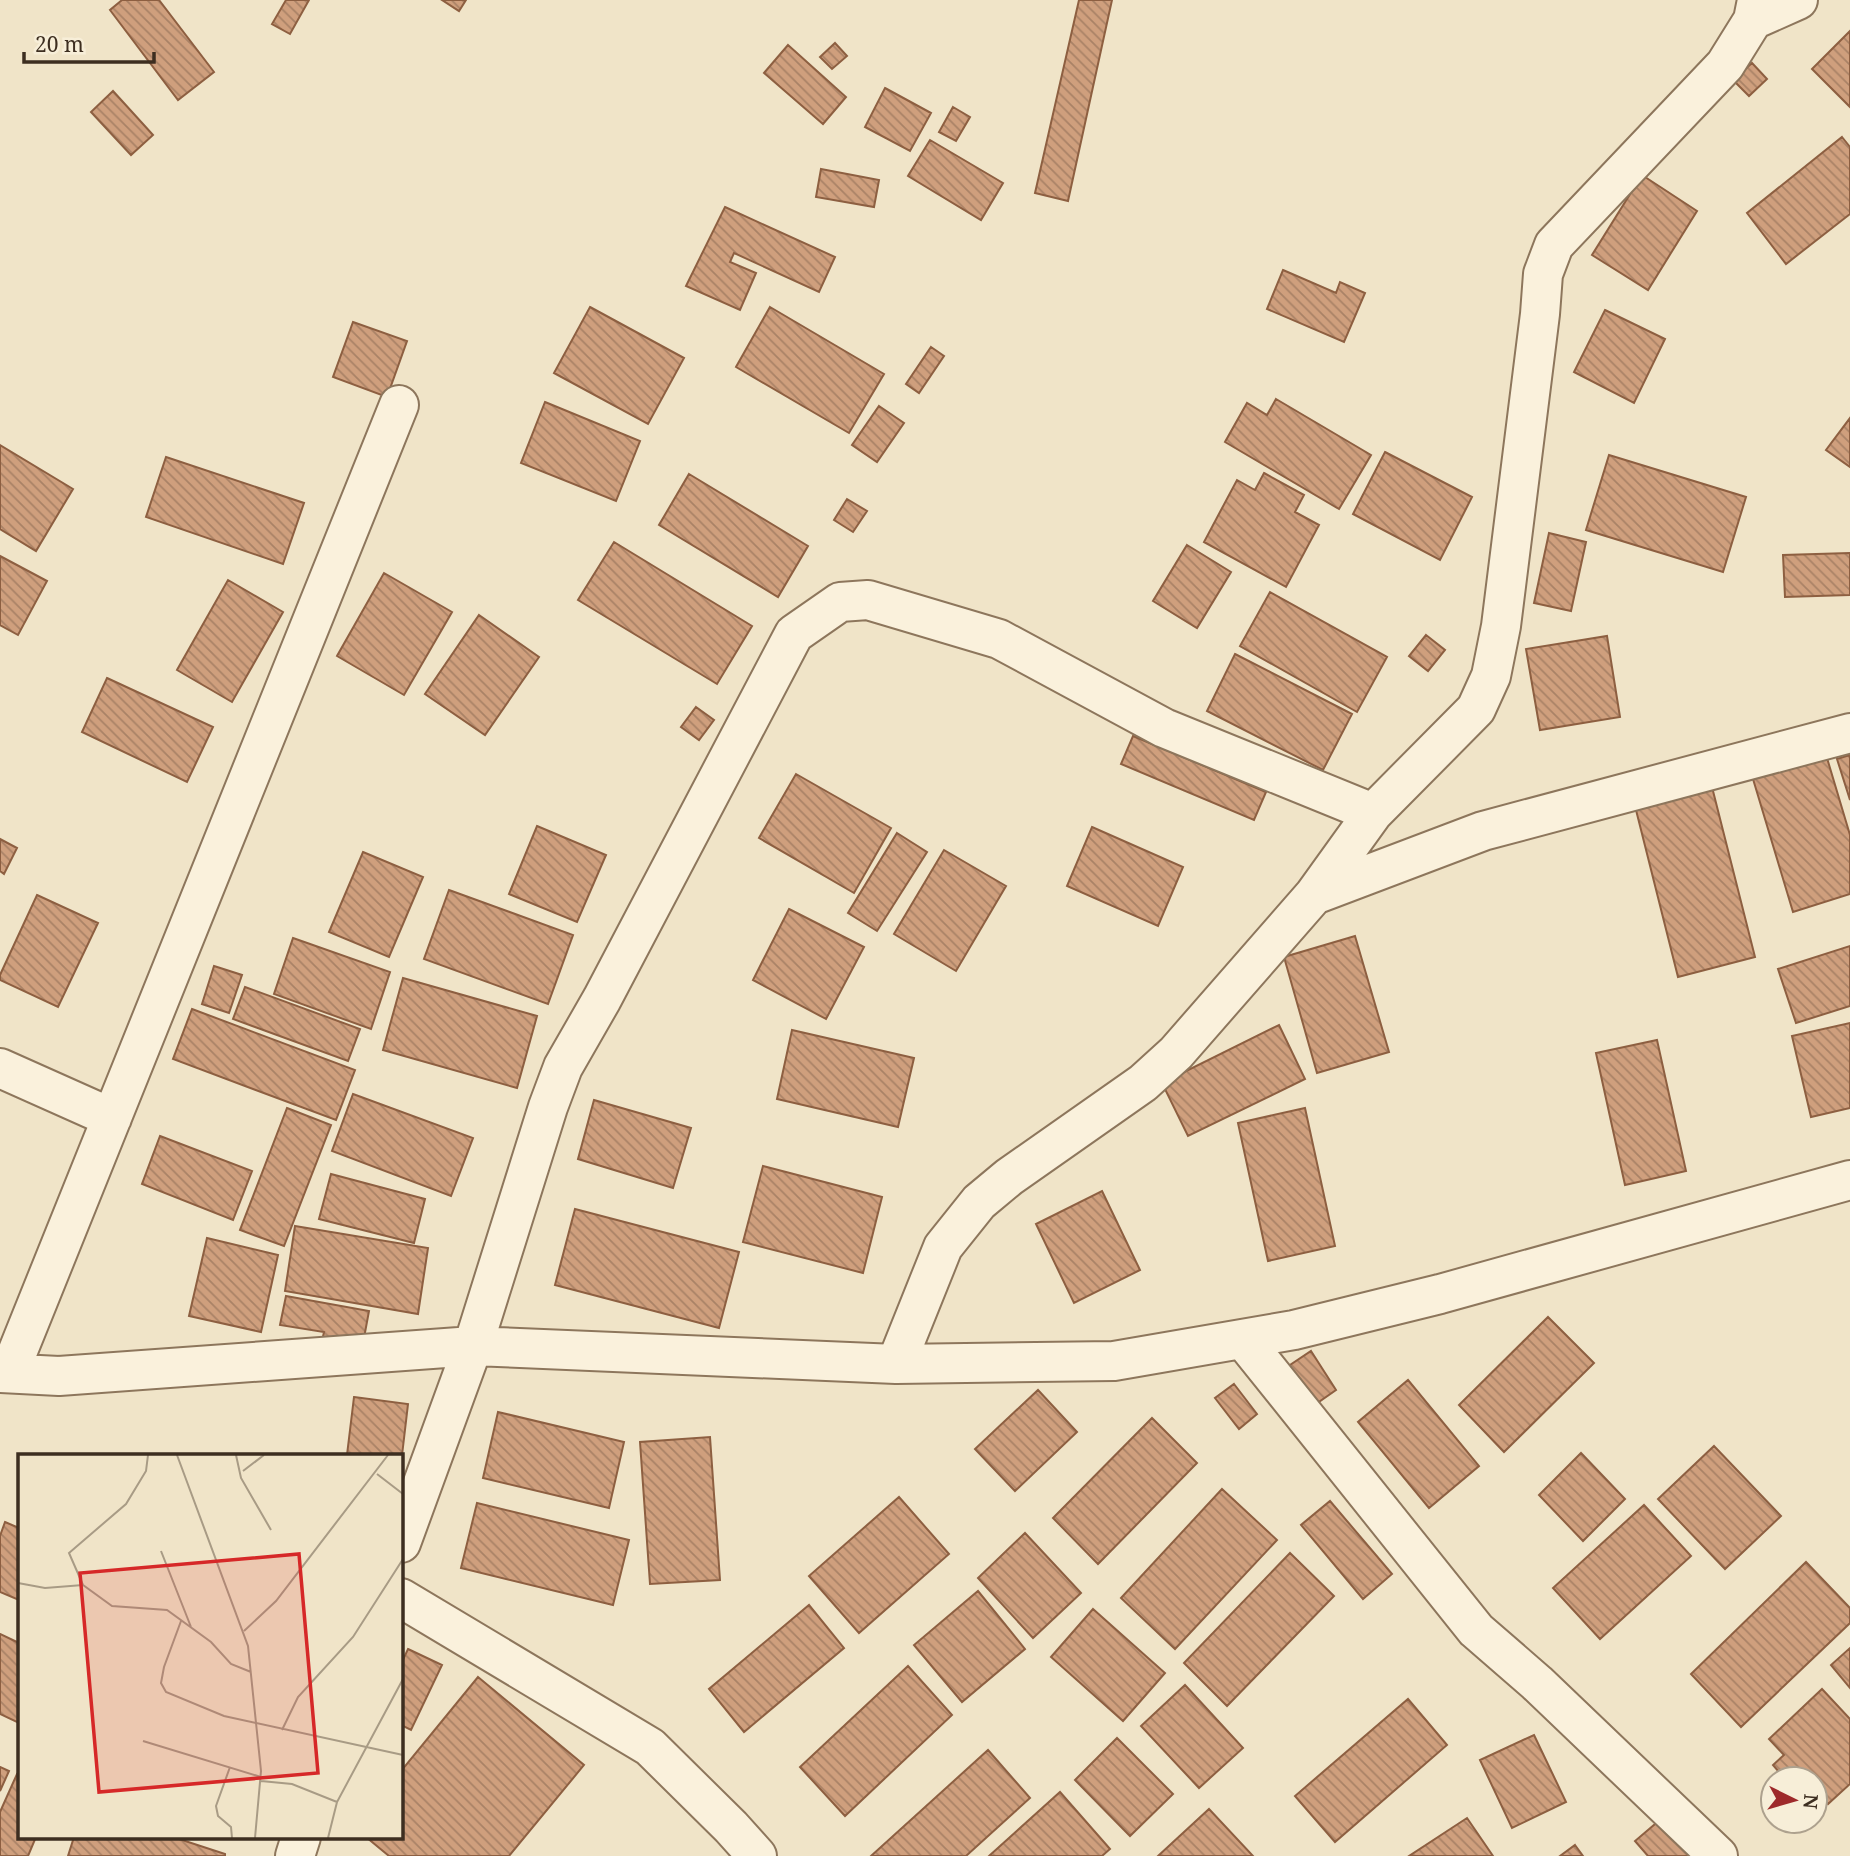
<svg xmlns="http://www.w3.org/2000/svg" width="1850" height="1856" font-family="'Noto Serif',serif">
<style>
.building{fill:url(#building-back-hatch);stroke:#8d5f41;stroke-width:2}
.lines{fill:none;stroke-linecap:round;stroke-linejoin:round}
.minor-casing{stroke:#8d765c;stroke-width:42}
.minor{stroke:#faf1dc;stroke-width:38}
.inset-road{fill:none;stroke:#a89b85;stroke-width:2}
.view{fill:#d62828;fill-opacity:0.15;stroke:#d62828;stroke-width:3.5}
.inset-edge{fill:none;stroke:#3d2e20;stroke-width:3.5}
</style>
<defs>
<pattern id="building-back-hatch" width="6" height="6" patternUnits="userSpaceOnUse" patternTransform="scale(1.75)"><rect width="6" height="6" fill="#cf9f7d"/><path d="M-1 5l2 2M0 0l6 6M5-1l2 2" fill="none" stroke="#a98266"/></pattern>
</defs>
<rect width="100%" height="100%" fill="#f0e4c8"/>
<path class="building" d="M 122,0 L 159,0 L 214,72 L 178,100 L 110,10 Z
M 286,0 L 309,0 L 290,34 L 272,24 Z
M 442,0 L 466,0 L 459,11 Z
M 1079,0 L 1112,0 L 1068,201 L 1035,193 Z
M 1850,31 L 1850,107 L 1812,69 Z
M 835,43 L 847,56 L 832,69 L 820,57 Z
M 788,45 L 846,97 L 823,124 L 764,73 Z
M 1752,63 L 1767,79 L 1749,96 L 1733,80 Z
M 885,88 L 931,113 L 910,151 L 865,127 Z
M 113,91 L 153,135 L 131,155 L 91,112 Z
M 953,107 L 970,117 L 956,141 L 939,132 Z
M 1842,137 L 1850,147 L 1850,214 L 1786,264 L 1747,213 Z
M 930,140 L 1003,183 L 981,220 L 908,176 Z
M 821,169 L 879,180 L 874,207 L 816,197 Z
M 1642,175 L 1697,211 L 1648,290 L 1592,255 Z
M 725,207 L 835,257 L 819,292 L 734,253 L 730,262 L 756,273 L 740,310 L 686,286 Z
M 1283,270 L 1336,293 L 1340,282 L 1365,293 L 1344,342 L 1267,309 Z
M 590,307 L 684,358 L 648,424 L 554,373 Z
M 770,307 L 884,374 L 849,433 L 736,367 Z
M 1605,310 L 1665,339 L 1634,403 L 1574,372 Z
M 353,322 L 407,341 L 387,397 L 333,377 Z
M 931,347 L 944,356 L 919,393 L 906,384 Z
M 1276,399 L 1371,455 L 1339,509 L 1225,442 L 1247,403 L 1267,415 Z
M 545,402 L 640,441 L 616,501 L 521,463 Z
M 879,406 L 904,423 L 877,462 L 852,445 Z
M 1850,418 L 1850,467 L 1826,450 Z
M 0,445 L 73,489 L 36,551 L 0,529 Z
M 1385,452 L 1472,497 L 1440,560 L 1353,514 Z
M 1609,455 L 1746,497 L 1723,572 L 1586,530 Z
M 166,457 L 304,503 L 283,564 L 146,517 Z
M 1264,473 L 1304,495 L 1295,512 L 1319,525 L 1286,587 L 1204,542 L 1237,480 L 1255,490 Z
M 689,474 L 808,546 L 778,597 L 659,525 Z
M 847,499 L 867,511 L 853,532 L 834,520 Z
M 1549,533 L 1586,542 L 1571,611 L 1534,603 Z
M 614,542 L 752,626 L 717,684 L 578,600 Z
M 1187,545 L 1231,572 L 1197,628 L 1153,601 Z
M 1850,553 L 1850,595 L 1785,597 L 1783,555 Z
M 0,556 L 47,581 L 18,635 L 0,625 Z
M 384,573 L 452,612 L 404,695 L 337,656 Z
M 228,580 L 283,612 L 232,702 L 177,670 Z
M 1270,592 L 1387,657 L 1357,712 L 1240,646 Z
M 479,615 L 539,657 L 485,735 L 425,694 Z
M 1426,635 L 1445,650 L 1428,671 L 1409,656 Z
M 1607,636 L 1620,717 L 1540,730 L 1526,649 Z
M 1235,654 L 1352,714 L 1323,770 L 1207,711 Z
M 107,678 L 213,727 L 187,782 L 82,732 Z
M 696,707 L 714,720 L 699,740 L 681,727 Z
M 1133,736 L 1266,792 L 1254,820 L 1121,764 Z
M 1850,755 L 1850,800 L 1837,759 Z
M 1827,758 L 1850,835 L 1850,894 L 1793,912 L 1753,779 Z
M 796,774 L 891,828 L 854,893 L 759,838 Z
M 1712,787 L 1755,957 L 1678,977 L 1635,806 Z
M 537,826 L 606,855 L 577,922 L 509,894 Z
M 1092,827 L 1183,867 L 1158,926 L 1067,886 Z
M 897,833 L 927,852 L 877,931 L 848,913 Z
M 0,839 L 17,848 L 4,874 L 0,871 Z
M 944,850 L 1006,886 L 956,971 L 894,934 Z
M 363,852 L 423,877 L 389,957 L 329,932 Z
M 449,890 L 573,935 L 548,1004 L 424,959 Z
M 37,895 L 98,923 L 58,1007 L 0,980 L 0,975 Z
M 789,909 L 864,947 L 826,1019 L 753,980 Z
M 1355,936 L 1389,1052 L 1317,1073 L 1284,957 Z
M 293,938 L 390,972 L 371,1029 L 274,994 Z
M 1850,946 L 1850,1006 L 1796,1023 L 1778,969 Z
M 214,966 L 242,975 L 229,1013 L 202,1004 Z
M 403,978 L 537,1016 L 517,1088 L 383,1050 Z
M 245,987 L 360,1029 L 348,1061 L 233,1019 Z
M 192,1009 L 355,1070 L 336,1120 L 173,1059 Z
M 1850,1023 L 1850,1108 L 1811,1117 L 1792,1036 Z
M 1279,1025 L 1305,1079 L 1188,1136 L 1162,1083 Z
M 792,1030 L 914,1058 L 898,1127 L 777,1099 Z
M 1657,1040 L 1686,1171 L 1625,1185 L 1596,1053 Z
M 353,1094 L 473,1138 L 451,1196 L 332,1151 Z
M 594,1100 L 691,1128 L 673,1188 L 578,1159 Z
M 287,1108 L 331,1125 L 284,1246 L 240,1230 Z
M 1305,1108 L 1335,1246 L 1268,1261 L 1238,1123 Z
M 160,1136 L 252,1171 L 233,1220 L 142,1184 Z
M 763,1166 L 882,1197 L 863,1273 L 743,1242 Z
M 331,1174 L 425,1199 L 414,1243 L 319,1219 Z
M 1102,1191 L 1140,1270 L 1074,1303 L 1036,1224 Z
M 575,1209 L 739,1252 L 719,1328 L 555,1285 Z
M 295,1226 L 428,1248 L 418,1314 L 285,1291 Z
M 207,1238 L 278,1255 L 261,1332 L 189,1316 Z
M 286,1296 L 369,1311 L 361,1354 L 321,1346 L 324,1332 L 280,1325 Z
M 1548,1317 L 1594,1363 L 1504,1452 L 1459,1405 Z
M 1311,1351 L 1336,1390 L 1313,1406 L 1287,1367 Z
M 1408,1380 L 1479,1466 L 1429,1508 L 1358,1422 Z
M 1234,1384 L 1257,1414 L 1239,1429 L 1215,1398 Z
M 1038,1390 L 1077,1432 L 1015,1491 L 975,1449 Z
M 354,1397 L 408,1404 L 401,1464 L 401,1455 L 347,1455 Z
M 498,1412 L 624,1442 L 609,1508 L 483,1478 Z
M 1152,1418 L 1197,1463 L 1098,1564 L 1053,1518 Z
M 710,1437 L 720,1580 L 650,1584 L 640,1442 Z
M 1714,1446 L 1781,1516 L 1725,1569 L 1658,1499 Z
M 1581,1453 L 1625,1499 L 1583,1541 L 1539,1495 Z
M 1222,1489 L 1277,1540 L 1175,1649 L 1121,1598 Z
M 899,1497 L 949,1554 L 859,1633 L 809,1576 Z
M 1330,1501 L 1392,1574 L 1363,1599 L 1301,1525 Z
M 477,1503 L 629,1540 L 613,1605 L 461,1568 Z
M 1644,1505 L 1691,1556 L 1600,1639 L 1553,1588 Z
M 5,1522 L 19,1528 L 19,1600 L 0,1592 L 0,1536 Z
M 1025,1533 L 1081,1593 L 1033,1638 L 978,1578 Z
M 1290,1553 L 1334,1596 L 1227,1706 L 1184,1663 Z
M 1806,1562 L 1850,1608 L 1850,1623 L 1741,1727 L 1691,1674 Z
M 978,1591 L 1025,1649 L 962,1702 L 914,1645 Z
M 809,1605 L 844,1648 L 744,1732 L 709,1689 Z
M 1093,1609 L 1165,1673 L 1123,1721 L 1051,1657 Z
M 0,1634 L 19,1643 L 19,1723 L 0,1714 Z
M 1850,1648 L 1850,1688 L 1831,1665 Z
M 408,1649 L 442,1665 L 411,1730 L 401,1725 L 401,1664 Z
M 908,1666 L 952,1715 L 845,1816 L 800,1767 Z
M 478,1677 L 584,1765 L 509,1856 L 389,1856 L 366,1837 L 401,1837 L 401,1771 Z
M 1185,1685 L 1243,1748 L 1199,1788 L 1141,1726 Z
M 1822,1689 L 1850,1719 L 1850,1784 L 1828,1804 L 1815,1790 L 1815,1779 L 1785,1779 L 1773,1765 L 1784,1755 L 1769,1739 Z
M 1408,1699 L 1447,1745 L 1335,1842 L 1295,1796 Z
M 1534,1735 L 1566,1802 L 1512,1828 L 1480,1760 Z
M 1117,1738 L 1173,1794 L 1130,1836 L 1075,1780 Z
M 988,1750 L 1030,1798 L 966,1856 L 871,1856 Z
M 0,1767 L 9,1771 L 0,1791 Z
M 17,1774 L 19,1775 L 19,1837 L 36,1837 L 28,1856 L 0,1856 L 0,1812 Z
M 1060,1792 L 1110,1849 L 1102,1856 L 989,1856 Z
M 1209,1809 L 1253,1856 L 1158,1856 Z
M 1467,1818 L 1493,1856 L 1409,1856 Z
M 1661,1819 L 1692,1856 L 1648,1856 L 1635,1841 Z
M 74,1837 L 173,1837 L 225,1854 L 225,1856 L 68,1856 Z
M 1575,1845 L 1583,1856 L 1560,1856 Z"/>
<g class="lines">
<g class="minor-casing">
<path id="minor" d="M 1753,20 L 1798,0
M 1314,895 L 1483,831 L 1850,733
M 0,1068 L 112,1118
M 1243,1339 L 1476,1630 L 1537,1683 L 1718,1856
M 896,1364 L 943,1247 L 979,1202 L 1009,1177 L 1143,1083 L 1176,1053 L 1314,895 L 1373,813 L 1476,709 L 1491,676 L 1501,626 L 1540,314 L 1543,274 L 1554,245 L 1725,65 L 1753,20 L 1757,0
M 0,1373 L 59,1376 L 473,1346 L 896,1364 L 1114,1361 L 1294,1330 L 1440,1294 L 1850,1180
M 9,1373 L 399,405
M 401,1543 L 473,1346 L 548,1107 L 563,1067 L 602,999 L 794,634 L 840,602 L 868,600 L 999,639 L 1164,728 L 1373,813
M 401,1598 L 650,1747 L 731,1827 L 757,1856
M 295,1856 L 301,1837"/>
</g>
<use href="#minor" class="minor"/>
</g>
<g transform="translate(18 1454)">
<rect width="385" height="385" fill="#f0e4c8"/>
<path class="inset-road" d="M 159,1 L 230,192 L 243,317 L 237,384M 218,1 L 223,24 L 253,76M 225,17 L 246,1M 359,20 L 385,40M 143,97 L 173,173M 0,129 L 27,134 L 65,131 L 94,152 L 149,156 L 193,188 L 213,210 L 233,218M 65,131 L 51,99 L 108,50 L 128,17 L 130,1M 163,167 L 146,213 L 143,229 L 148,238 L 206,262 L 385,301M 226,177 L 258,147 L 370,1M 264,276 L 280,243 L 335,183 L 385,105M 125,287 L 243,323M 212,313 L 198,352 L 200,362 L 213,373 L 214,384M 243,327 L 274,330 L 319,348M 310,384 L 319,348 L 385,225"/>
<path class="view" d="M 281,100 L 300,319 L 81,338 L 62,119 Z"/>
<rect width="385" height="385" class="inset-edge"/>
</g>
<g transform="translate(1794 1800) rotate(95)"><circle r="33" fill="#f7eed8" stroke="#ada18e" stroke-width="2"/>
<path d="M0-5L12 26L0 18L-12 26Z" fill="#9e2a2b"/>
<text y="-10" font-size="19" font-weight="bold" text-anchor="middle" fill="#3d2e20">N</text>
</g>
<path d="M24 52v10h130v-10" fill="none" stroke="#3d2e20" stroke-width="3.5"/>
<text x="35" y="52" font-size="21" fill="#3d2e20" stroke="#f7eed8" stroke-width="5" paint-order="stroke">20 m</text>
</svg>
